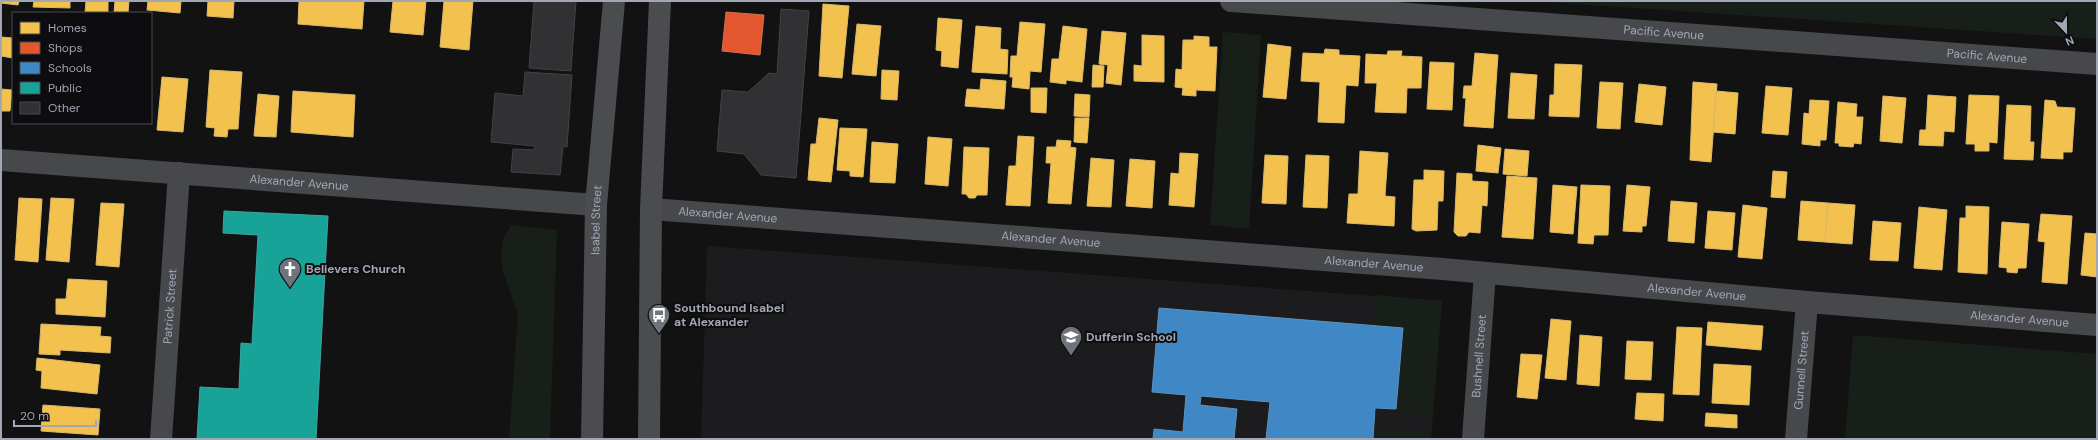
<svg xmlns="http://www.w3.org/2000/svg" width="2098" height="440" font-family="'DM Sans',sans-serif">
<style>
.built{fill:#1c1c1e}
.green{fill:#181f19}
.homes{fill:#f2c14e;stroke:#dab96d}
.shops{fill:#e4572e;stroke:#d06f56}
.schools{fill:#3f88c5;stroke:#5c91c0}
.public{fill:#17a398;stroke:#40a4a1}
.building{fill:#313133;stroke:#414246}
.lines{fill:none;stroke-linecap:round;stroke-linejoin:round}
.minor{stroke:#46484b;stroke-width:22}
.secondary{stroke:#4a4c50;stroke-width:22}
.labels{text-anchor:middle;stroke-width:4;stroke-linejoin:round;paint-order:stroke}
.street-label{font-size:12px;fill:#a1a7b5;stroke:#0d0c0e}
.poi-label{font-size:12px;font-weight:bold;fill:#a1a7b5;stroke:#0d0c0e;text-anchor:start}
</style>
<rect width="100%" height="100%" fill="#121212"/>
<path class="built" d="M 707,246 L 1442,301 L 1431,439 L 701,439 Z"/>
<path class="green" d="M 1530,1 L 2097,1 L 2097,39 Z
M 1223,32 L 1261,35 L 1249,229 L 1210,225 Z
M 511,225 L 557,230 L 550,439 L 509,439 L 518,314 L 503,272 L 501,255 L 503,238 Z
M 1376,295 L 1442,301 L 1433,414 L 1406,413 L 1396,409 L 1403,329 L 1374,326 Z
M 1853,335 L 2097,354 L 2097,439 L 1845,439 Z
M 1383,426 L 1402,426 L 1403,431 L 1429,432 L 1428,439 L 1382,439 Z"/>
<path class="homes" d="M 1,1 L 19,1 L 18,5 L 1,3 Z
M 34,1 L 70,1 L 70,8 L 33,7 Z
M 86,1 L 108,1 L 108,13 L 85,13 Z
M 115,1 L 129,1 L 128,13 L 114,13 Z
M 148,1 L 181,1 L 180,13 L 147,10 Z
M 208,1 L 234,1 L 233,18 L 207,16 Z
M 299,1 L 364,1 L 362,29 L 298,24 Z
M 393,1 L 426,1 L 423,35 L 390,32 Z
M 444,1 L 473,1 L 469,50 L 440,47 Z
M 823,4 L 849,6 L 842,78 L 819,76 Z
M 938,18 L 962,20 L 958,68 L 941,66 L 942,51 L 936,50 Z
M 1020,22 L 1045,24 L 1041,72 L 1030,71 L 1029,89 L 1012,87 L 1013,77 L 1010,77 L 1011,56 L 1017,56 Z
M 857,24 L 881,26 L 876,76 L 852,74 Z
M 976,26 L 1001,28 L 1000,49 L 1008,50 L 1007,74 L 972,72 Z
M 1063,26 L 1087,29 L 1082,82 L 1066,80 L 1066,84 L 1050,82 L 1052,59 L 1059,59 Z
M 1102,31 L 1126,33 L 1121,85 L 1106,83 L 1108,65 L 1099,64 Z
M 1142,35 L 1164,36 L 1164,82 L 1134,81 L 1134,65 L 1142,66 Z
M 1194,36 L 1209,37 L 1209,47 L 1217,47 L 1215,91 L 1196,90 L 1196,96 L 1182,95 L 1183,88 L 1175,87 L 1176,69 L 1182,70 L 1183,40 L 1194,40 Z
M 1,37 L 13,38 L 13,58 L 1,56 Z
M 1268,44 L 1291,47 L 1286,99 L 1263,97 Z
M 1325,49 L 1339,50 L 1339,55 L 1360,56 L 1358,86 L 1346,85 L 1344,123 L 1318,122 L 1320,82 L 1301,81 L 1303,53 L 1324,54 Z
M 1388,51 L 1402,51 L 1401,56 L 1422,57 L 1421,88 L 1407,88 L 1406,113 L 1375,112 L 1377,83 L 1365,83 L 1366,54 L 1387,55 Z
M 1475,53 L 1498,55 L 1493,128 L 1464,126 L 1466,98 L 1463,98 L 1464,86 L 1472,86 Z
M 1430,62 L 1454,63 L 1452,110 L 1427,109 Z
M 1555,64 L 1582,65 L 1579,117 L 1549,116 L 1550,95 L 1554,95 Z
M 1093,65 L 1104,66 L 1103,87 L 1092,87 Z
M 210,70 L 242,72 L 238,129 L 228,129 L 227,137 L 214,136 L 215,128 L 206,127 Z
M 882,70 L 899,71 L 897,100 L 881,99 Z
M 1511,73 L 1537,75 L 1534,119 L 1508,118 Z
M 162,77 L 188,79 L 183,132 L 157,130 Z
M 981,79 L 1006,81 L 1004,109 L 965,106 L 967,89 L 980,90 Z
M 1600,82 L 1623,83 L 1620,129 L 1597,128 Z
M 1693,82 L 1717,84 L 1711,162 L 1690,160 Z
M 1639,84 L 1666,87 L 1662,125 L 1635,122 Z
M 1766,86 L 1792,88 L 1788,135 L 1762,133 Z
M 1031,88 L 1047,88 L 1046,113 L 1031,112 Z
M 1,89 L 12,90 L 10,111 L 1,111 Z
M 293,91 L 355,95 L 353,137 L 291,132 Z
M 1716,91 L 1738,93 L 1735,134 L 1713,132 Z
M 258,94 L 279,96 L 276,137 L 254,136 Z
M 1075,94 L 1090,95 L 1089,117 L 1074,116 Z
M 1928,95 L 1956,97 L 1954,132 L 1944,131 L 1943,146 L 1919,145 L 1920,130 L 1926,130 Z
M 1969,95 L 1999,96 L 1997,143 L 1989,142 L 1989,151 L 1975,151 L 1975,144 L 1966,144 Z
M 1883,96 L 1906,98 L 1902,143 L 1880,141 Z
M 1810,100 L 1829,101 L 1826,140 L 1820,140 L 1820,146 L 1802,144 L 1804,113 L 1809,114 Z
M 2045,100 L 2055,101 L 2057,107 L 2075,108 L 2072,152 L 2063,152 L 2063,159 L 2041,158 Z
M 1838,102 L 1857,104 L 1856,117 L 1863,117 L 1861,144 L 1854,143 L 1853,147 L 1839,146 L 1839,143 L 1835,143 Z
M 2007,105 L 2031,106 L 2030,142 L 2034,142 L 2033,160 L 2004,159 Z
M 819,118 L 838,120 L 831,182 L 808,180 L 811,144 L 816,144 Z
M 1075,118 L 1089,118 L 1087,143 L 1074,142 Z
M 840,128 L 867,129 L 863,177 L 850,176 L 850,171 L 837,170 Z
M 1018,136 L 1034,137 L 1030,206 L 1006,205 L 1009,166 L 1016,166 Z
M 928,137 L 952,139 L 948,186 L 925,184 Z
M 1057,140 L 1071,141 L 1070,147 L 1076,148 L 1071,204 L 1048,203 L 1051,163 L 1046,163 L 1047,147 L 1056,147 Z
M 872,142 L 898,144 L 895,183 L 870,182 Z
M 1478,145 L 1501,148 L 1498,173 L 1476,171 Z
M 964,147 L 989,148 L 987,195 L 977,195 L 975,198 L 969,198 L 966,194 L 962,194 Z
M 1505,149 L 1529,151 L 1527,176 L 1503,174 Z
M 1360,151 L 1388,153 L 1385,196 L 1395,197 L 1394,226 L 1347,223 L 1349,194 L 1358,194 Z
M 1180,153 L 1198,154 L 1194,207 L 1169,205 L 1171,173 L 1179,174 Z
M 1265,155 L 1288,156 L 1286,204 L 1262,203 Z
M 1306,155 L 1329,156 L 1327,208 L 1303,207 Z
M 1091,158 L 1114,160 L 1111,207 L 1087,206 Z
M 1130,159 L 1155,161 L 1152,208 L 1126,206 Z
M 1424,170 L 1444,171 L 1443,201 L 1438,201 L 1437,230 L 1416,231 L 1412,229 L 1414,180 L 1424,180 Z
M 1773,171 L 1787,172 L 1785,198 L 1771,197 Z
M 1457,173 L 1472,174 L 1472,181 L 1488,182 L 1487,206 L 1482,205 L 1480,233 L 1469,232 L 1466,236 L 1458,236 L 1454,232 Z
M 1507,176 L 1537,178 L 1533,239 L 1502,237 Z
M 1553,185 L 1577,187 L 1573,234 L 1550,232 Z
M 1581,185 L 1610,186 L 1608,235 L 1594,235 L 1593,244 L 1578,243 Z
M 1627,185 L 1650,187 L 1646,226 L 1642,226 L 1642,232 L 1623,231 Z
M 19,198 L 42,199 L 38,262 L 15,260 Z
M 51,198 L 74,199 L 69,262 L 46,260 Z
M 1671,201 L 1697,203 L 1694,243 L 1668,241 Z
M 1801,201 L 1828,203 L 1825,242 L 1798,240 Z
M 101,203 L 124,204 L 119,267 L 96,265 Z
M 1828,203 L 1855,205 L 1852,244 L 1825,242 Z
M 1743,205 L 1767,208 L 1762,259 L 1738,257 Z
M 1966,206 L 1989,207 L 1987,274 L 1958,272 L 1960,218 L 1966,218 Z
M 1919,207 L 1947,210 L 1942,270 L 1914,268 Z
M 1708,211 L 1735,213 L 1732,250 L 1705,248 Z
M 2041,214 L 2072,216 L 2067,284 L 2042,282 L 2045,242 L 2038,241 Z
M 1873,221 L 1901,223 L 1898,261 L 1870,260 Z
M 2002,222 L 2029,224 L 2026,268 L 2018,268 L 2017,273 L 2007,272 L 2007,268 L 1999,267 Z
M 2085,233 L 2097,234 L 2097,277 L 2081,275 Z
M 68,279 L 107,281 L 105,317 L 56,314 L 56,299 L 66,299 Z
M 1551,319 L 1571,321 L 1566,380 L 1545,378 Z
M 1708,322 L 1763,326 L 1761,350 L 1706,345 Z
M 41,324 L 101,327 L 100,336 L 111,337 L 110,353 L 60,350 L 60,355 L 39,354 Z
M 1677,327 L 1702,328 L 1699,395 L 1673,394 Z
M 1580,335 L 1602,337 L 1599,386 L 1577,384 Z
M 1627,341 L 1653,342 L 1651,380 L 1625,379 Z
M 1521,354 L 1542,355 L 1537,399 L 1517,397 Z
M 37,358 L 100,365 L 97,394 L 41,388 L 42,371 L 36,370 Z
M 1714,364 L 1751,366 L 1749,405 L 1712,403 Z
M 1637,393 L 1664,394 L 1663,421 L 1635,419 Z
M 43,405 L 100,409 L 98,435 L 41,431 Z
M 1706,413 L 1737,415 L 1737,428 L 1705,426 Z"/>
<path class="shops" d="M 726,12 L 764,15 L 760,55 L 722,51 Z"/>
<path class="schools" d="M 1159,308 L 1403,328 L 1396,409 L 1375,408 L 1373,439 L 1266,439 L 1270,402 L 1201,396 L 1200,405 L 1237,409 L 1234,439 L 1153,439 L 1154,429 L 1183,432 L 1186,395 L 1152,392 Z"/>
<path class="public" d="M 224,211 L 328,216 L 316,439 L 197,439 L 200,387 L 239,389 L 241,343 L 252,344 L 258,235 L 223,233 Z"/>
<path class="building" d="M 534,1 L 576,1 L 571,71 L 529,68 Z
M 781,9 L 809,11 L 796,178 L 761,175 L 744,154 L 717,151 L 722,90 L 748,92 L 769,73 L 777,74 Z
M 525,72 L 572,75 L 567,147 L 563,146 L 560,175 L 511,172 L 513,149 L 534,150 L 535,146 L 491,142 L 495,93 L 523,96 Z"/>
<g class="lines">
<g class="minor">
<path id="s1" d="M 1231,1 L 2097,64"/>
<path id="s2" d="M 1,160 L 596,205"/>
<path id="s3" d="M 651,209 L 1443,269 L 1807,302 L 2097,325"/>
<path id="s4" d="M 161,439 L 179,173"/>
<path id="s5" d="M 1473,439 L 1485,273"/>
<path id="s6" d="M 1796,439 L 1807,302"/>
</g>
<g class="secondary">
<path id="s7" d="M 592,439 L 596,205 L 614,1"/>
<path d="M 649,439 L 651,209 L 660,1"/>
</g>
</g>
<defs>
<g id="church-pin" transform="scale(1.15)"><path d="M0 17L-7.5 6A9.5 9.5 0 1 1 7.5 6Z" fill="#6f737c" stroke="#0d0c0e"/><path d="M-1.2-6h2.4v3.5h3.3v2.4h-3.3V6h-2.4V-.1h-3.3v-2.4h3.3Z" fill="#fff"/></g>
<g id="bus-pin" transform="scale(1.15)"><path d="M0 17L-7.5 6A9.5 9.5 0 1 1 7.5 6Z" fill="#6f737c" stroke="#0d0c0e"/><path d="M-5-6H5V4H4V6H2V4H-2V6H-4V4H-5ZM-3.5-4V0h7V-4ZM-3.5 1.2v1.5H-2V1.2ZM2 1.2v1.5H3.5V1.2Z" fill="#fff"/></g>
<g id="school-pin" transform="scale(1.15)"><path d="M0 17L-7.5 6A9.5 9.5 0 1 1 7.5 6Z" fill="#6f737c" stroke="#0d0c0e"/><path d="M0-5L7-2L0 1L-7-2ZM-4 1L0 2.5L4 1V4Q0 6-4 4Z" fill="#fff"/></g>
</defs>
<g fill-rule="evenodd">
<use href="#church-pin" x="290" y="269"/>
<use href="#bus-pin" x="659" y="315"/>
<use href="#school-pin" x="1071" y="337"/>
</g>
<g class="labels">
<g class="street-label">
<text dy="4" stroke="none"><textPath href="#s1" startOffset="434">Pacific Avenue</textPath></text>
<text dy="4" stroke="none"><textPath href="#s1" startOffset="758">Pacific Avenue</textPath></text>
<text dy="4" stroke="none"><textPath href="#s2" startOffset="299">Alexander Avenue</textPath></text>
<text dy="4" stroke="none"><textPath href="#s3" startOffset="77">Alexander Avenue</textPath></text>
<text dy="4" stroke="none"><textPath href="#s7" startOffset="219">Isabel Street</textPath></text>
<text dy="4" stroke="none"><textPath href="#s3" startOffset="401">Alexander Avenue</textPath></text>
<text dy="4" stroke="none"><textPath href="#s3" startOffset="725">Alexander Avenue</textPath></text>
<text dy="4" stroke="none"><textPath href="#s3" startOffset="1049">Alexander Avenue</textPath></text>
<text dy="4" stroke="none"><textPath href="#s4" startOffset="133">Patrick Street</textPath></text>
<text dy="4" stroke="none"><textPath href="#s3" startOffset="1373">Alexander Avenue</textPath></text>
<text dy="4" stroke="none"><textPath href="#s5" startOffset="83">Bushnell Street</textPath></text>
<text dy="4" stroke="none"><textPath href="#s6" startOffset="69">Gunnell Street</textPath></text>
</g>
<g class="poi-label">
<text x="306" y="273">Believers Church</text>
<text x="674" y="312">Southbound Isabel<tspan x="674" dy="14">at Alexander</tspan></text>
<text x="1086" y="341">Dufferin School</text>
</g>
</g>
<rect width="2098" height="440" fill="none" stroke="#a1a7b5" stroke-width="4"/>
<rect x="12" y="12" width="140" height="112" fill="#0d0c0e" stroke="#484a51"/>
<rect x="20" y="22" width="20" height="12" fill="#f2c14e" stroke="#484a51"/>
<text x="48" y="32" font-size="12" fill="#a1a7b5">Homes</text>
<rect x="20" y="42" width="20" height="12" fill="#e4572e" stroke="#484a51"/>
<text x="48" y="52" font-size="12" fill="#a1a7b5">Shops</text>
<rect x="20" y="62" width="20" height="12" fill="#3f88c5" stroke="#484a51"/>
<text x="48" y="72" font-size="12" fill="#a1a7b5">Schools</text>
<rect x="20" y="82" width="20" height="12" fill="#17a398" stroke="#484a51"/>
<text x="48" y="92" font-size="12" fill="#a1a7b5">Public</text>
<rect x="20" y="102" width="20" height="12" fill="#313133" stroke="#484a51"/>
<text x="48" y="112" font-size="12" fill="#a1a7b5">Other</text>
<g transform="translate(2066 32) rotate(158)" stroke="#0d0c0e" stroke-width="3" paint-order="stroke">
<path d="M0-3L7 15L0 10L-7 15Z" fill="#a1a7b5"/>
<text y="-6" font-size="11" font-weight="bold" text-anchor="middle" fill="#a1a7b5">N</text>
</g>
<path d="M14 420v6h82v-6" fill="none" stroke="#a1a7b5" stroke-width="2"/>
<text x="20" y="420" font-size="12" fill="#a1a7b5" stroke="#0d0c0e" stroke-width="3" paint-order="stroke">20 m</text>
</svg>
